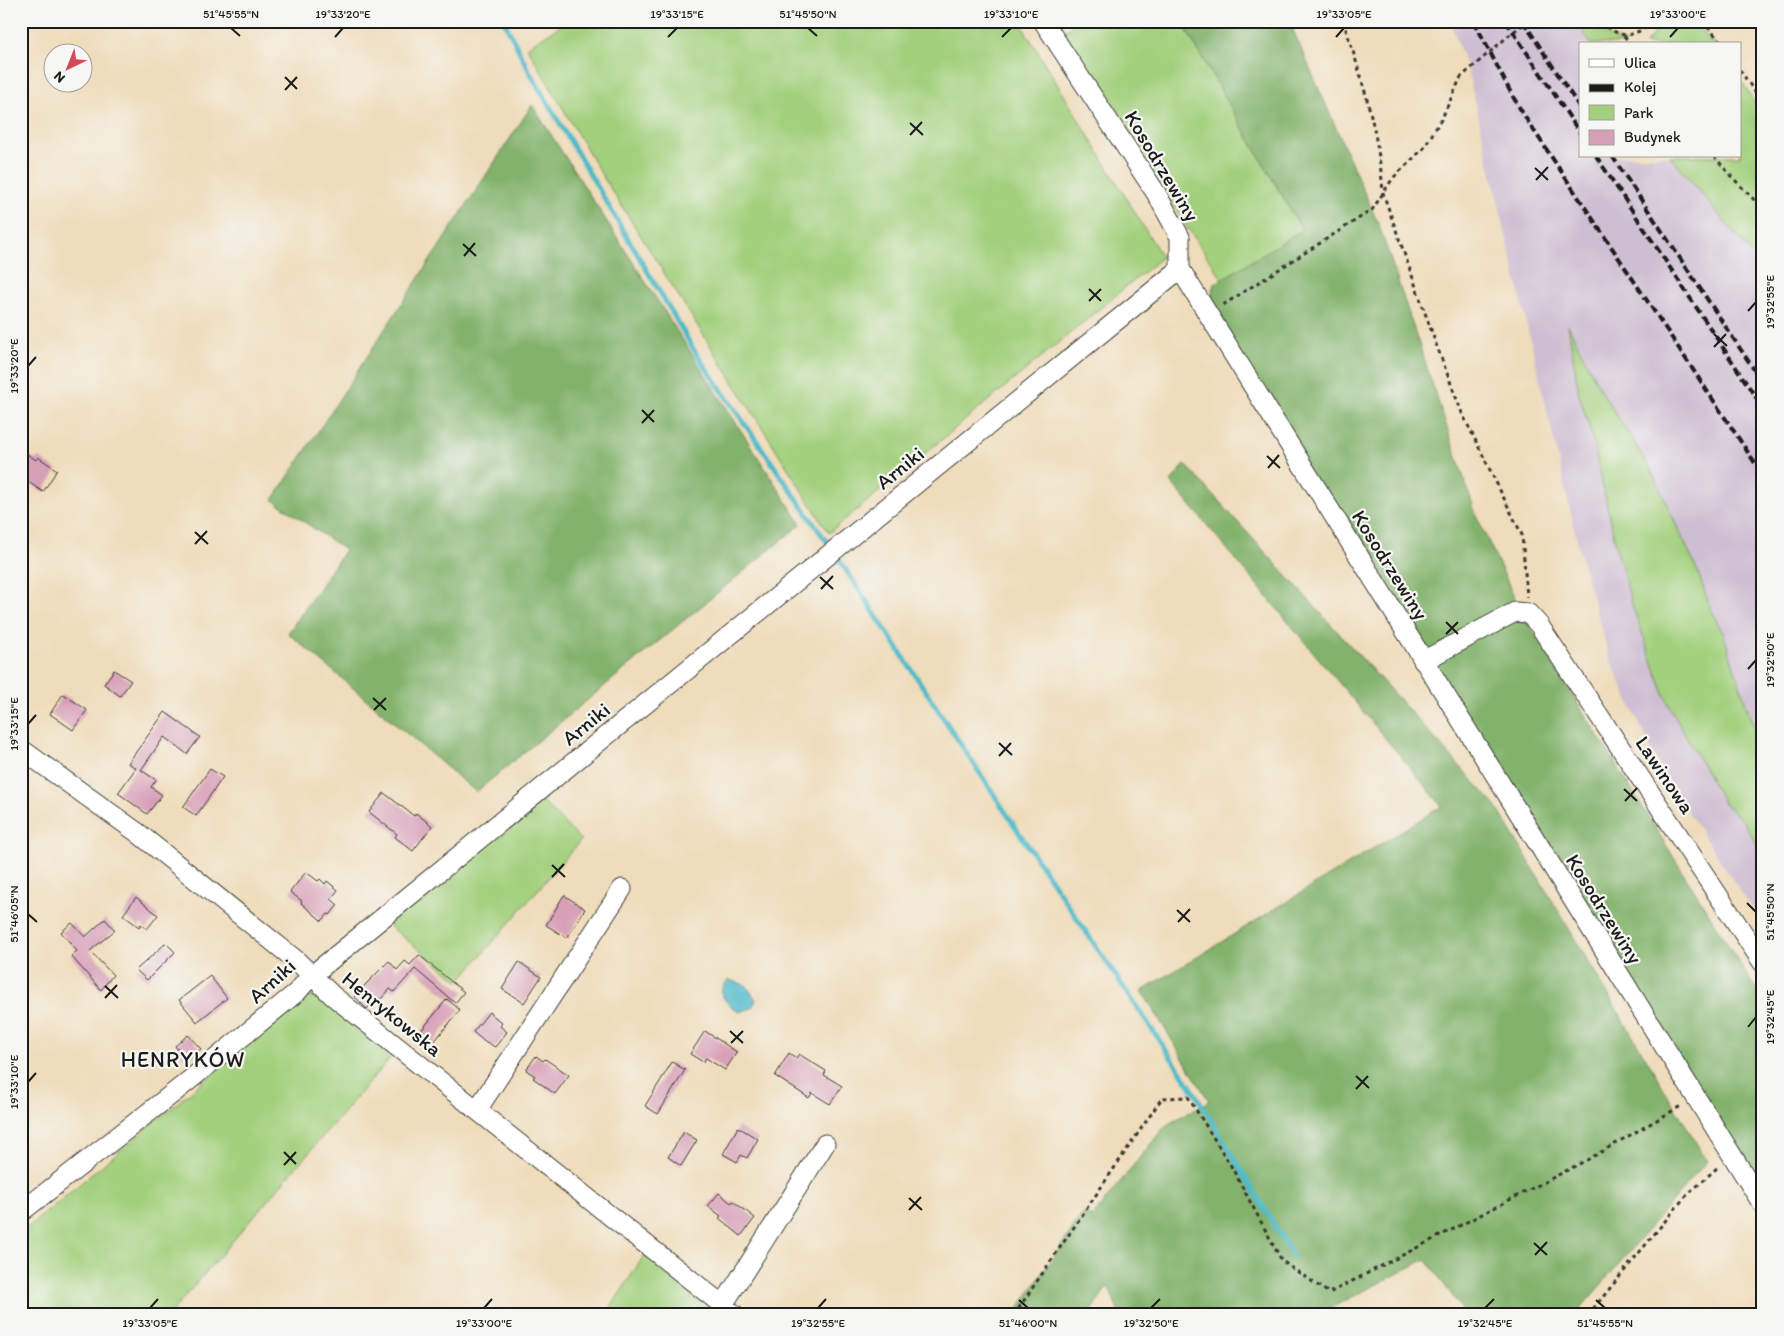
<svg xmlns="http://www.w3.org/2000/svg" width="1784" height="1336" font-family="Itim,sans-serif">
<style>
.industrial{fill:#cebed2}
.green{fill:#a3d07d;stroke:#60764c}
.forest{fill:#82b26c;stroke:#4f6744}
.water{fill:#4ebac9;stroke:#356b72}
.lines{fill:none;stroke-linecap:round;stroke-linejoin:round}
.stream{stroke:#4ebac9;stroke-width:5}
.building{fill:#d8a0b7}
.minor-casing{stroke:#3c3934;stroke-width:21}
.path{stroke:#3c3934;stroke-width:3;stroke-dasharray:4 4;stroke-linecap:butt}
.minor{stroke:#fff;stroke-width:19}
.rail{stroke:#1c1c1c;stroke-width:4;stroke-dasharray:8 4;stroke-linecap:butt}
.ticks{fill:none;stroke:#1c1c1c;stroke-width:2}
.labels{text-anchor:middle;stroke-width:4.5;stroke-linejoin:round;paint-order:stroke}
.street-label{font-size:21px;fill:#1c1c1c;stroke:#f6f6f2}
.neighbourhood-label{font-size:22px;letter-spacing:1px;fill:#1c1c1c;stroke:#f6f6f2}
.neatline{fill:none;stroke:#1c1c1c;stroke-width:2}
.ticks-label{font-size:12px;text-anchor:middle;fill:#1c1c1c}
</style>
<rect width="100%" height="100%" fill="#f6f6f2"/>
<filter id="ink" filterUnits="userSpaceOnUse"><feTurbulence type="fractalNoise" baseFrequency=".02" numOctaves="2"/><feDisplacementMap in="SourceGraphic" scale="10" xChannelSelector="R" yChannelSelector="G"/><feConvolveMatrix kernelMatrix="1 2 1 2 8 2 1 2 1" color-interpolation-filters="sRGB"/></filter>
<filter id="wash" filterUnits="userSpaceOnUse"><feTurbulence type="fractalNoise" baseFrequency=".0096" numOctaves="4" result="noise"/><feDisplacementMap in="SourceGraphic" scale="20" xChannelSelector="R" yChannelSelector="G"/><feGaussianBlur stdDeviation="1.12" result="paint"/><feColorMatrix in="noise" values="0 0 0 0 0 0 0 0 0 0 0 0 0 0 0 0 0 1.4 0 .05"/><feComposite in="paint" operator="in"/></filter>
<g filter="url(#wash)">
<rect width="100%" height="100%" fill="#efdcba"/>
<path class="industrial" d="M 1442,21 L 1578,21 L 1593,44 L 1580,44 L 1580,156 L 1675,156 L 1763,263 L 1763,925 L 1689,814 L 1658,763 L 1632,708 L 1610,659 L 1583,565 L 1467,68 L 1450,22 L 1442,23 Z"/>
<path class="green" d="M 568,21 L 1019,21 L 1162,257 L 829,533 L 600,172 L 527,47 Z
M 1078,21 L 1181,21 L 1302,230 L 1223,280 L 1058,37 Z
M 1576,21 L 1597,21 L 1609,36 L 1625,44 L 1591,44 Z
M 1677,24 L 1693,24 L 1716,44 L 1645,44 L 1657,30 Z
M 1740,78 L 1763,117 L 1763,267 L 1670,156 L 1740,156 Z
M 1568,325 L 1600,389 L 1650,468 L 1698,572 L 1711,611 L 1723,633 L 1763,756 L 1763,854 L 1742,820 L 1724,803 L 1673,713 L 1664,694 L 1632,605 L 1617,550 L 1591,433 L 1579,394 Z
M 539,798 L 581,840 L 459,981 L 388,925 Z
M 307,995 L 322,999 L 391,1057 L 169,1315 L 21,1315 L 21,1233 Z
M 645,1254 L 718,1315 L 606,1315 Z"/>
<path class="forest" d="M 1181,21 L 1289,21 L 1380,228 L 1477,517 L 1523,615 L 1763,1001 L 1763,1205 L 1208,315 L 1214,284 L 1302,230 Z
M 532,105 L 801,524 L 476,792 L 288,633 L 345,550 L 273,500 Z
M 1185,464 L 1496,806 L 1707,1161 L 1575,1315 L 1466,1315 L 1426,1259 L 1325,1311 L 1323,1315 L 1125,1315 L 1118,1310 L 1108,1286 L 1088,1315 L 1014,1315 L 1084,1212 L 1092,1217 L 1165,1126 L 1209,1101 L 1142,991 L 1442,806 L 1171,482 Z"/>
<path class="water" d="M 729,980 L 746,985 L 756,1000 L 752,1008 L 740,1012 C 728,1005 712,993 729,980 Z"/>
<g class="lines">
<path class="stream" d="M 504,21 L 530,73 L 697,355 L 831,548
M 836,555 L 1022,837 L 1193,1090 L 1293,1256"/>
</g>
<g id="blocks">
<path class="building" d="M 21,450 L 36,460 L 38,457 L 57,470 L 43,492 L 21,477 Z
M 114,670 L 131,681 L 120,696 L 104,684 Z
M 63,694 L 87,710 L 73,730 L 50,714 Z
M 165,712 L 200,737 L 187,754 L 164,737 L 141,770 L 156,780 L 151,787 L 162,795 L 147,814 L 118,793 L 136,768 L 128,763 Z
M 210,769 L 223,777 L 196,816 L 183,807 Z
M 384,793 L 414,816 L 416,813 L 432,826 L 413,851 L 395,837 L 397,834 L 369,812 Z
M 306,872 L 318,881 L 320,879 L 325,884 L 327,881 L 338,890 L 331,899 L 338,905 L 330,915 L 328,914 L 322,921 L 301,903 L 302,901 L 290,892 Z
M 564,895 L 585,909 L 567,938 L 546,925 Z
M 136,897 L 158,915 L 147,929 L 141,924 L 139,927 L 123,915 Z
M 105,919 L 115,930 L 90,951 L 113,975 L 101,990 L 71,956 L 77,951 L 61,932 L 72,923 L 85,937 Z
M 166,943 L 175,952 L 147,980 L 136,970 Z
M 419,955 L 464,992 L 455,1003 L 415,969 L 394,992 L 390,989 L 380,1000 L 378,997 L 367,1009 L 354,996 L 389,961 L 397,970 L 405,961 L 410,965 Z
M 519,962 L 541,977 L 524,1003 L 502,989 Z
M 210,976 L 227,998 L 197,1022 L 179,1000 Z
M 447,999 L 460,1010 L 428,1049 L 415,1038 Z
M 489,1012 L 502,1023 L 500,1026 L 507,1032 L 495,1047 L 487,1042 L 486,1043 L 473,1032 Z
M 705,1031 L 737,1052 L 725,1070 L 706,1058 L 703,1062 L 690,1054 Z
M 188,1035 L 201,1049 L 187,1060 L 175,1046 Z
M 789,1053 L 796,1058 L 799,1054 L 813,1063 L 826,1071 L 824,1075 L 842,1086 L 830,1104 L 812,1093 L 809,1098 L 775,1076 Z
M 536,1056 L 543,1061 L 545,1059 L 569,1075 L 555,1094 L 533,1078 L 535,1076 L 526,1070 Z
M 672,1062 L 685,1070 L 658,1114 L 645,1106 Z
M 738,1127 L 758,1139 L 747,1158 L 741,1155 L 737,1162 L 723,1154 Z
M 684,1132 L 697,1140 L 681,1166 L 668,1157 Z
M 719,1193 L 731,1203 L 733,1201 L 755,1218 L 741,1236 L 719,1218 L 721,1216 L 708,1206 Z"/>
</g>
</g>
<g filter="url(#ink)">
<use href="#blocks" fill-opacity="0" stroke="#3c3934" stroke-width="1"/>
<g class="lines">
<g class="minor-casing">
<path id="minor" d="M 1043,21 L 1156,193 L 1180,237 L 1180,269 L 1763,1205
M 1423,661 L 1515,612 L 1528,613 L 1539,625 L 1763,963
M 21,749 L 138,833 L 297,961 L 333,996 L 735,1315
M 477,1110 L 622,889
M 21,1212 L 181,1087 L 297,992 L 311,976 L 1180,269
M 723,1305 L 825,1144"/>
</g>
<path class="path" d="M 1343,21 C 1362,77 1379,134 1383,193 L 1436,344 L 1462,413 L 1522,535 L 1527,597
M 1601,21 C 1625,44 1633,34 1658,21
M 1702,21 L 1723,44
M 1624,36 L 1631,44
M 1740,70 L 1763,104
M 1714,156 L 1731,176 L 1763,209
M 1223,305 L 1372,210 L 1393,178 L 1424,148 L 1442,118 L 1461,77 L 1513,32 L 1528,21
M 1014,1315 L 1162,1098 L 1188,1097 L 1231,1166 L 1282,1261 L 1329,1293 L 1587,1160 L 1681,1106
M 1588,1315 L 1684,1198 L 1719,1166"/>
<use href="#minor" class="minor"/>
<path class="rail" d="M 1474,21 L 1512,95 L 1525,117 L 1763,475
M 1506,21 L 1580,133
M 1523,21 L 1580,108
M 1596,156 L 1763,408
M 1612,156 L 1763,383"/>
</g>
</g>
<path class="ticks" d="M 231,28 L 240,36M 808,28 L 817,36M 335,37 L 343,28M 668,37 L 677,28M 1002,37 L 1011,28M 1336,37 L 1344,28M 1670,37 L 1678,28M 285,77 L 297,89M 285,90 L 297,77M 910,123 L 923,135M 910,135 L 922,122M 1535,168 L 1548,180M 1536,180 L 1548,167M 463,244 L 476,256M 464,256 L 475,243M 1089,289 L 1101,301M 1089,301 L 1101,289M 1748,311 L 1756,302M 1714,334 L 1727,346M 1714,347 L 1726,334M 28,366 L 36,357M 642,410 L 654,422M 642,423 L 654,410M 1267,456 L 1280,468M 1268,468 L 1279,455M 195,532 L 208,544M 195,544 L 207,531M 820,577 L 833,589M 821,589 L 833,576M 1446,622 L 1458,634M 1446,634 L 1458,622M 1748,669 L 1756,660M 373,698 L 386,710M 374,710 L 386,698M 28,724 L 36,715M 999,743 L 1012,755M 999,756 L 1011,743M 1624,789 L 1637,801M 1625,801 L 1637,788M 552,865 L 565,877M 552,877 L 564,864M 1747,903 L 1756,912M 1177,910 L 1190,922M 28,914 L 37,922M 1178,922 L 1190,909M 105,986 L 118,998M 105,998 L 117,985M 1748,1027 L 1756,1017M 730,1031 L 743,1043M 731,1043 L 743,1031M 1356,1076 L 1369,1088M 28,1082 L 36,1073M 1356,1089 L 1368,1076M 284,1152 L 296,1164M 284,1165 L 296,1152M 909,1198 L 922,1210M 909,1210 L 921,1197M 1534,1243 L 1547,1255M 1535,1255 L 1547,1242M 1019,1300 L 1028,1308M 1596,1300 L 1605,1308M 150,1308 L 158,1299M 484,1308 L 492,1299M 818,1308 L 826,1299M 1151,1308 L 1160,1299M 1485,1308 L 1494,1299"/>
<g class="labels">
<g class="street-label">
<text transform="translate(1162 166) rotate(59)" y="7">Kosodrzewiny</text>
<text transform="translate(900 468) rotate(-39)" y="7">Arniki</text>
<text transform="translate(1390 565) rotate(58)" y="7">Kosodrzewiny</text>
<text transform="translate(586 724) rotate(-39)" y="7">Arniki</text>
<text transform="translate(1665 775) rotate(56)" y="7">Lawinowa</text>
<text transform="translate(1604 909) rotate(58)" y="7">Kosodrzewiny</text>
<text transform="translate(272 981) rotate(-42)" y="7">Arniki</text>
<text transform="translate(392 1014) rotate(39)" y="7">Henrykowska</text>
</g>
<g class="neighbourhood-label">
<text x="183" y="1067">HENRYKÓW</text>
</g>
</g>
<rect width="1784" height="1336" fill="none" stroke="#f6f6f2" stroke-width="55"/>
<rect x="1579" y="42" width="162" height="115" fill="#f6f6f2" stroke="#9f9f9c"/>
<rect x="1589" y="59" width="25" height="8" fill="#ffffff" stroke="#9f9f9c"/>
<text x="1624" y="68" font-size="15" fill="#1c1c1c">Ulica</text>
<rect x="1589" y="84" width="25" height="8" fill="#1c1c1c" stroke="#9f9f9c"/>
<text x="1624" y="92" font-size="15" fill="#1c1c1c">Kolej</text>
<rect x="1589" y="105" width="25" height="15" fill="#a3d07d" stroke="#9f9f9c"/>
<text x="1624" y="118" font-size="15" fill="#1c1c1c">Park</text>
<rect x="1589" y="130" width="25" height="15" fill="#d8a0b7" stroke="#9f9f9c"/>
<text x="1624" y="142" font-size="15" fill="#1c1c1c">Budynek</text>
<g transform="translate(68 68) rotate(223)"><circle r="24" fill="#f6f6f2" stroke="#9f9f9c"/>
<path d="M0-4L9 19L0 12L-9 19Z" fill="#d1495b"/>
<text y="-8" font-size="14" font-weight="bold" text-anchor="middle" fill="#1c1c1c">N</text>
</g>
<rect x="28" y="28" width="1728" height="1280" class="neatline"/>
<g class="ticks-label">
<text x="231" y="18">51°45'55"N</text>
<text x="343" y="18">19°33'20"E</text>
<text x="677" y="18">19°33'15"E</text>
<text x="808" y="18">51°45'50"N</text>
<text x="1011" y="18">19°33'10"E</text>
<text x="1344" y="18">19°33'05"E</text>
<text x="1678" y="18">19°33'00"E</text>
<text transform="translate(1770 302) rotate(-90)" y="4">19°32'55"E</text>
<text transform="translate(14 366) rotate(-90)" y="4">19°33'20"E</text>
<text transform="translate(1770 660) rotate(-90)" y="4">19°32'50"E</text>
<text transform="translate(14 724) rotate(-90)" y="4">19°33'15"E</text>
<text transform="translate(1770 912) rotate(-90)" y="4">51°45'50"N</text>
<text transform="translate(14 914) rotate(-90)" y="4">51°46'05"N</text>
<text transform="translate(1770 1017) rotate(-90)" y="4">19°32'45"E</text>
<text transform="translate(14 1082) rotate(-90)" y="4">19°33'10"E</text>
<text x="150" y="1327">19°33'05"E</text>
<text x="484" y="1327">19°33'00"E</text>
<text x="818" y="1327">19°32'55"E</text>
<text x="1028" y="1327">51°46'00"N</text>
<text x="1151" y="1327">19°32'50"E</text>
<text x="1485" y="1327">19°32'45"E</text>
<text x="1605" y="1327">51°45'55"N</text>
</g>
</svg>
